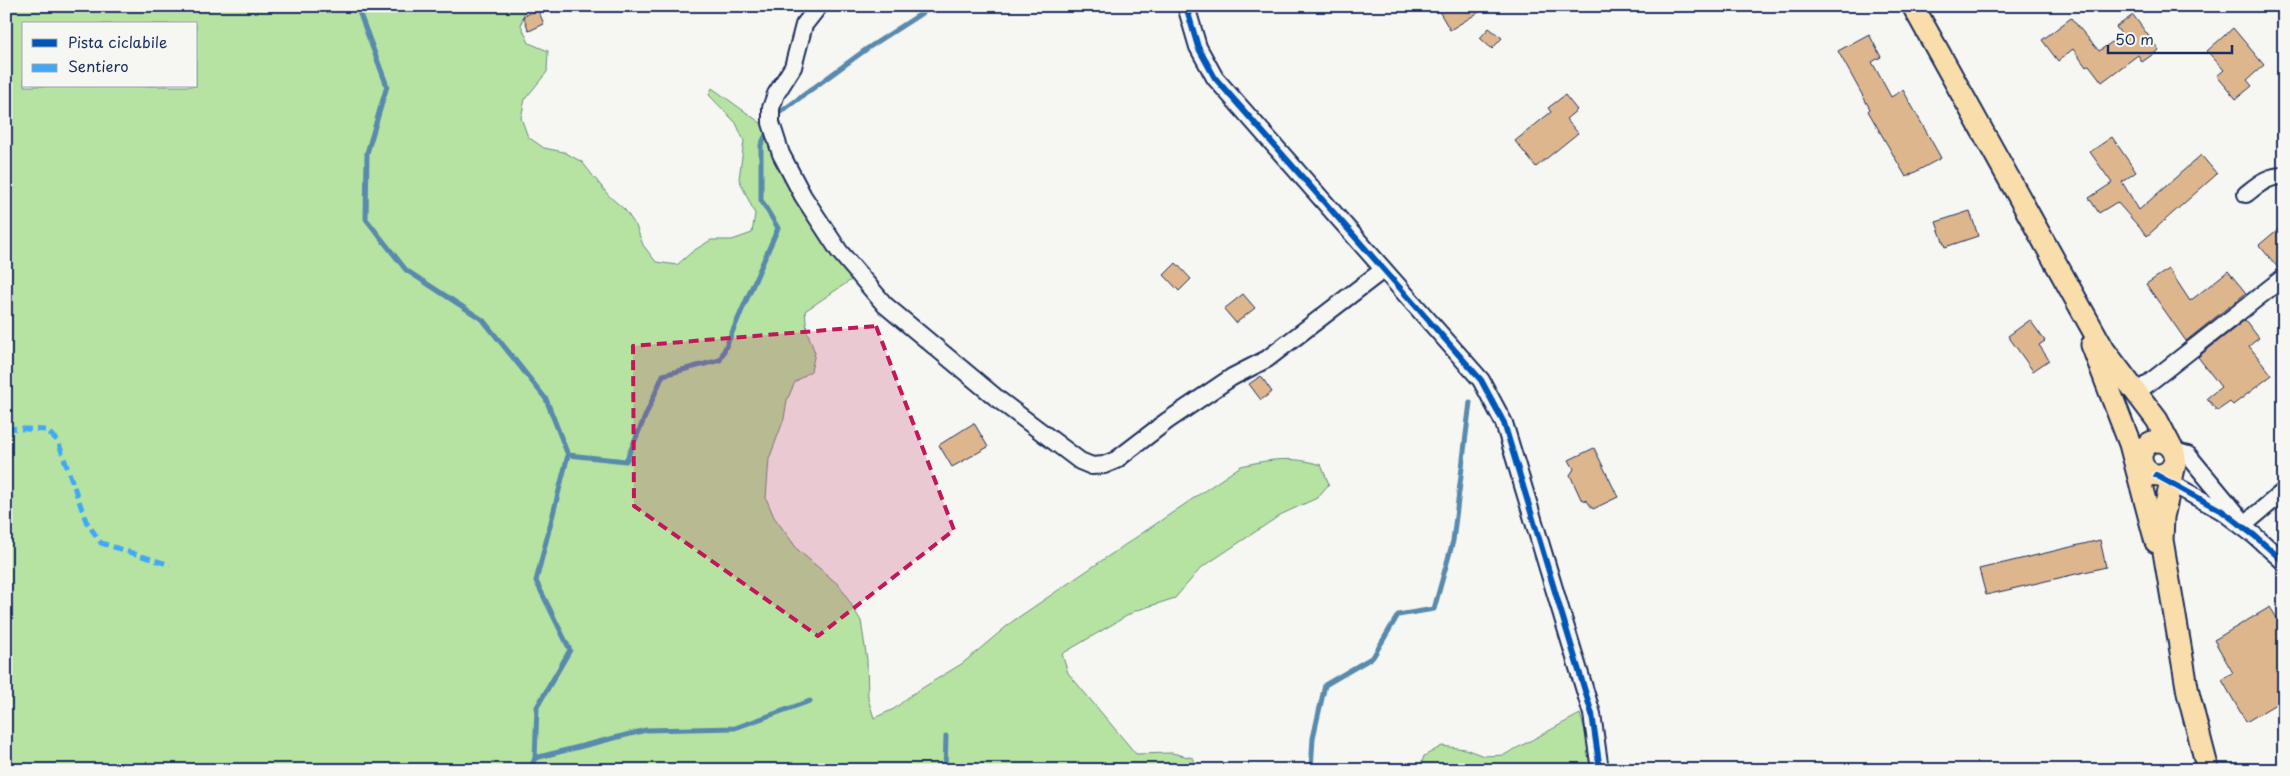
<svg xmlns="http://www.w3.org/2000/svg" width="2290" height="776" font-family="'Playpen Sans',sans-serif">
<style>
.green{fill:#b6e3a1;stroke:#688980;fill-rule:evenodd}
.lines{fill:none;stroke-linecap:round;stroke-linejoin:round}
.stream{stroke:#588aad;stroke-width:5}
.building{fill:#ddb68e;stroke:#1b2f5e}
.minor-casing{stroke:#1b2f5e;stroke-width:20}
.major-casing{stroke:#1b2f5e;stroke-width:25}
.minor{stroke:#f6f6f2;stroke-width:16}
.major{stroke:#f9deab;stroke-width:21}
.quiet{stroke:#3fa9f5;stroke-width:5;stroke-dasharray:10 5;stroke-linecap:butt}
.cycleway-casing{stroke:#f6f6f2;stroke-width:9}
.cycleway{stroke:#0057b8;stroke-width:6}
.marked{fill:#c2185b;fill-opacity:0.2;stroke:#c2185b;stroke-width:4;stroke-dasharray:10 6;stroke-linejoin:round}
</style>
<rect width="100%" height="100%" fill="#f6f6f2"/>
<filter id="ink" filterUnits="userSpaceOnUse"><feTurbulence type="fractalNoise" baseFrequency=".02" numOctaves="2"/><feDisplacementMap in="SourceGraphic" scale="10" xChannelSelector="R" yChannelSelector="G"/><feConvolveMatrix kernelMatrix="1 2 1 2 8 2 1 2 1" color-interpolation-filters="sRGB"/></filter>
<g filter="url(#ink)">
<path class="green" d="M 6,6 L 526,6 L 521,25 L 529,43 L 548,51 L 547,72 L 525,99 L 521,118 L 528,137 L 544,148 L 564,152 L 582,162 L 609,196 L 625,210 L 636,226 L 643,245 L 656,262 L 677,265 L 693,251 L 711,240 L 732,240 L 752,233 L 755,214 L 739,179 L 744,141 L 736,123 L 709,95 L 712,88 L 765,126 L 854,278 L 805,311 L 807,331 L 815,353 L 811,371 L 795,382 L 787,400 L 784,419 L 769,459 L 766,498 L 774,517 L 798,550 L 840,586 L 861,621 L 867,660 L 868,699 L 874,718 L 894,709 L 911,695 L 963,663 L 1013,621 L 1241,466 C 1271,459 1292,456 1321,465 L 1329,484 L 1317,498 L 1282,514 L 1201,568 L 1175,598 L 1135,611 L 1062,654 L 1068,673 L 1136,754 L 1172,753 L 1193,758 L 1199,770 L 6,770 ZM 24,24 L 196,24 L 196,86 L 24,86 Z
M 1580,714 L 1593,757 L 1593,770 L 1419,770 L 1424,756 L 1442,746 L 1465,749 L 1484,756 L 1504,755 Z"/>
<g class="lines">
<path class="stream" d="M 357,6 L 387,86 L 367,153 L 366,219 L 406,270 L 483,320 L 546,399 L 568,455 L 536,581 L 570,650 L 537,707 L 535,758 L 530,770
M 775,116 L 868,48 L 933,6
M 568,455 L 626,461 L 663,375 L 720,360 L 778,228 L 761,200 L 761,145 L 769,128
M 535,758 L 646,730 L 735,728 L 810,701
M 945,770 L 946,736
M 1311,770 L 1313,738 L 1325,685 L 1373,657 L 1398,615 L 1434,609 L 1453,541 L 1470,402"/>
</g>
<path class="building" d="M 1436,6 L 1489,6 L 1450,30 Z
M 538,10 L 544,24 L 529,31 L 523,16 Z
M 2133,15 L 2159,50 L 2142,62 L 2138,55 L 2102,82 L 2089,65 L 2086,67 L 2073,49 L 2058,61 L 2042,40 L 2071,18 L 2099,51 L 2122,35 L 2116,27 Z
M 1489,28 L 1502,38 L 1492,49 L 1480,38 Z
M 2233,28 L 2264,65 L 2247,80 L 2252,86 L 2236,99 L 2217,76 L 2224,70 L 2207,51 Z
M 1869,34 L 1881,57 L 1872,62 L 1891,97 L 1903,90 L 1941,158 L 1906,177 L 1868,111 L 1870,109 L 1838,51 Z
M 1565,95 L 1577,110 L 1566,119 L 1578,133 L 1536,167 L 1515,141 L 1551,112 L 1548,108 Z
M 2112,137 L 2136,172 L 2122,182 L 2139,210 L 2201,155 L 2217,174 L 2147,236 L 2117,202 L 2099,213 L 2089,198 L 2112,183 L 2090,152 Z
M 1970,211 L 1978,236 L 1945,247 L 1936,222 Z
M 2284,224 L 2284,267 L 2279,269 L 2259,245 Z
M 1176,263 L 1191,279 L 1179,291 L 1164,275 Z
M 2169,269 L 2190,301 L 2228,271 L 2246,293 L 2186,341 L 2146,284 Z
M 1243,294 L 1255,308 L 1236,323 L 1224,309 Z
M 2030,320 L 2045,341 L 2039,345 L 2049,360 L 2033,371 L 2008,336 Z
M 2245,320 L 2259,338 L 2249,346 L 2272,375 L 2233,405 L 2230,402 L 2217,411 L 2207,398 L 2221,387 L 2198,357 Z
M 1261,376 L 1272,392 L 1261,400 L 1249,384 Z
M 974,423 L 988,447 L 952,467 L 939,445 Z
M 1594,448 L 1618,497 L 1593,509 L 1587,501 L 1581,499 L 1570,475 L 1574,469 L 1569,460 Z
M 2100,540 L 2106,567 L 1986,595 L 1979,569 Z
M 2270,607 L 2284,629 L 2284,699 L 2246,722 L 2222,680 L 2233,673 L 2214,640 Z"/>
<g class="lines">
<g class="minor-casing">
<path id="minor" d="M 819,6 L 804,25 L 793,67 L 776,94 L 771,108 L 771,123 L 781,154 L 803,196 L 839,251 L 885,305 L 999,400 L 1080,461 L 1092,466 L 1104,465 L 1116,460 L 1167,421 L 1232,377 L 1267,359 L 1383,270
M 1186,6 L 1198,47 L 1215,78 L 1481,380 L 1504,423 L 1592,714 L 1600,770
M 2246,194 C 2259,184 2267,176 2284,176
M 2136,393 L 2284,277
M 2174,451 L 2188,455 L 2241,519
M 2156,475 L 2222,511 L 2255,536 L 2284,562
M 2245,524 L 2284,491"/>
</g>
<g class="major-casing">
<path id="major" d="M 1913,6 L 2104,350 L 2157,420 L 2170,445
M 2092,345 L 2130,444 L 2156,542
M2141 458a17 17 0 1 1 34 0a17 17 0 1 1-34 0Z
M 2175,464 L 2163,517 L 2162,540 L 2188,693 L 2208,770"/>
</g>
<use href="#minor" class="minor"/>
<use href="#major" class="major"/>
<path class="quiet" d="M 6,428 L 46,430 L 58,441 L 86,521 L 101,543 L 170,565"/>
<g class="cycleway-casing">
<path id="cycleway" d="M 1186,6 L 1198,47 L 1215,78 L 1481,380 L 1504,423 L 1592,714 L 1600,770
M 2156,475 L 2222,511 L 2255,536 L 2284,562"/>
</g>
<use href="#cycleway" class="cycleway"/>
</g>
</g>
<path class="marked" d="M 876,326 L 954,530 L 818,636 L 634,506 L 633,346 Z"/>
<rect width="2290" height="776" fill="none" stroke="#f6f6f2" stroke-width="25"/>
<rect x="12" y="12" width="2265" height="751" fill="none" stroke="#1b2f5e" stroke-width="2" filter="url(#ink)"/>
<rect x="22" y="22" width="175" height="65" fill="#f6f6f2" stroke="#9ea6b7"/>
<rect x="32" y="39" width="25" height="8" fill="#0057b8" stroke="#9ea6b7"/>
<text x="68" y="48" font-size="15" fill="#1b2f5e">Pista ciclabile</text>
<rect x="32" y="64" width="25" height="8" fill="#3fa9f5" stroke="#9ea6b7"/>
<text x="68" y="72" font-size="15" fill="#1b2f5e">Sentiero</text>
<path d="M2108 45v8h124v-8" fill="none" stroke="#1b2f5e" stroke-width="2.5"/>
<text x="2115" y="45" font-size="15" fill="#1b2f5e" stroke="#f6f6f2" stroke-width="4" paint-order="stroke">50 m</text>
</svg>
